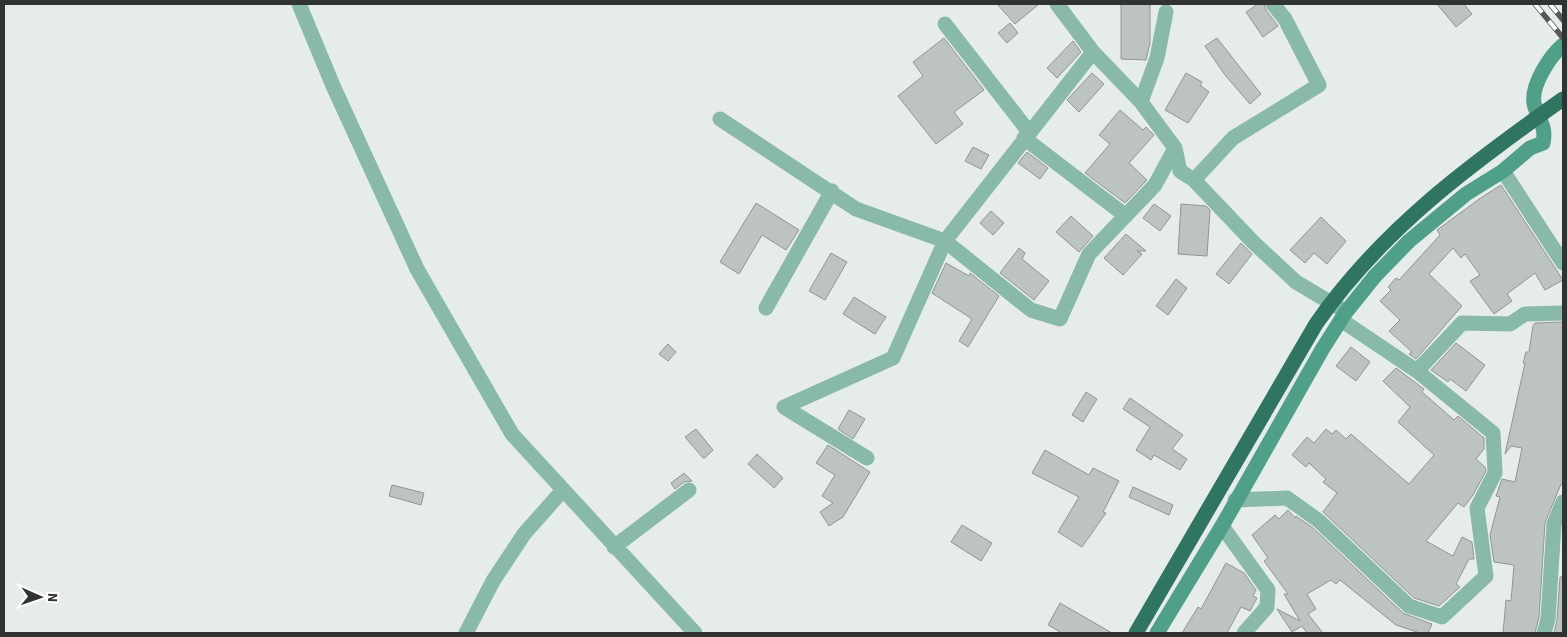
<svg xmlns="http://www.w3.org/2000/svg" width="1567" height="637" font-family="'Source Sans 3',sans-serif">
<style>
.building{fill:#bcc3c0;stroke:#909693}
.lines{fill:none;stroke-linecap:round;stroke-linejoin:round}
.street{stroke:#88b9a9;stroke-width:15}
.secondary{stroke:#50a089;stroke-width:15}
.rail-casing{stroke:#565957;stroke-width:5.5}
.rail{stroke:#fff;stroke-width:4;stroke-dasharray:11;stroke-linecap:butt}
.highway-bridge{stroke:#307562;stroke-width:15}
</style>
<rect width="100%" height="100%" fill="#e6ecea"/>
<path class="building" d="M 997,4 L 1039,4 L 1015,24 Z
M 1121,4 L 1150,4 L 1150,43 L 1146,60 L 1121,59 Z
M 1258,4 L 1264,4 L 1266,10 L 1278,26 L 1263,37 L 1246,12 Z
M 1437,4 L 1464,4 L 1472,14 L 1456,27 Z
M 1010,23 L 1018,33 L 1007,43 L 998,33 Z
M 944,38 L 984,90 L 954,112 L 963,124 L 936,144 L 898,96 L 923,76 L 913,62 Z
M 1217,38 L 1261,94 L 1250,104 L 1225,75 L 1205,46 Z
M 1073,41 L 1081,52 L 1057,78 L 1047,68 Z
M 1092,73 L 1104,84 L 1079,112 L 1067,100 Z
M 1186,73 L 1202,82 L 1200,85 L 1209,92 L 1188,123 L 1165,110 Z
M 1120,110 L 1143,130 L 1146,127 L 1154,135 L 1129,163 L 1147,180 L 1125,203 L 1085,173 L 1110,144 L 1099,135 Z
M 973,147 L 989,155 L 981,169 L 965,161 Z
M 1027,152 L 1048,168 L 1040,179 L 1018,163 Z
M 1501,185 L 1563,280 L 1545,290 L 1535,273 L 1507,294 L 1512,301 L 1494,314 L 1470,281 L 1480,275 L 1465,254 L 1461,258 L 1453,248 L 1429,274 L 1462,306 L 1416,359 L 1409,354 L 1412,352 L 1389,331 L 1400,320 L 1380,301 L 1391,290 L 1388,287 L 1396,278 L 1399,280 L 1440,235 L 1437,230 L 1482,197 Z
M 756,203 L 799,230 L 786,250 L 762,235 L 739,274 L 720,262 Z
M 1154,204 L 1171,216 L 1160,231 L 1143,218 Z
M 1181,204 L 1206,206 L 1210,210 L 1207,256 L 1178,254 Z
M 991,211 L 1004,223 L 993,235 L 980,223 Z
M 1071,216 L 1093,236 L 1079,252 L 1056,232 Z
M 1321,217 L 1346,241 L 1327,264 L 1314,253 L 1305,263 L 1290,250 Z
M 1126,234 L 1146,251 L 1137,251 L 1142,254 L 1123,275 L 1104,258 Z
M 1241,243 L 1252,254 L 1229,284 L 1216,274 Z
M 1019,248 L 1025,253 L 1022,259 L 1049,281 L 1034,300 L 1000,273 Z
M 831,253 L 847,262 L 825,300 L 809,291 Z
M 946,263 L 969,276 L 970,273 L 999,296 L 968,347 L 959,341 L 972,319 L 932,293 Z
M 1176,279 L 1187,288 L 1168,315 L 1156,306 Z
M 854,297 L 886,317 L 875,334 L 843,314 Z
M 1563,322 L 1563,484 L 1561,484 L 1545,523 L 1539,617 L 1535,633 L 1503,633 L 1506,600 L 1511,601 L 1514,565 L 1494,562 L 1490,535 L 1500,497 L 1496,496 L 1502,479 L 1515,482 L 1522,448 L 1511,446 L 1505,454 L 1525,363 L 1523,363 L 1526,352 L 1529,352 L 1533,326 L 1535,323 Z
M 1456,343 L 1485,365 L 1466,391 L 1450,379 L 1448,382 L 1431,370 Z
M 668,344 L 676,352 L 668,361 L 659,354 Z
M 1351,347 L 1370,362 L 1356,381 L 1336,366 Z
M 1396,368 L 1424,389 L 1422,392 L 1454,420 L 1458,416 L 1484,438 L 1484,449 L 1476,459 L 1485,467 L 1486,471 L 1473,495 L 1464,507 L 1458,503 L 1426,541 L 1453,556 L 1462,537 L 1472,542 L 1474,559 L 1469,559 L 1456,584 L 1460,587 L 1439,606 L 1414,598 L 1323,512 L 1337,493 L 1323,482 L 1326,479 L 1309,463 L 1306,467 L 1292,455 L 1307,437 L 1314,443 L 1326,429 L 1332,434 L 1336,430 L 1346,439 L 1351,434 L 1409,484 L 1434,455 L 1398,422 L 1410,407 L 1383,381 Z
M 1086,392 L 1097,399 L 1083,422 L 1072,415 Z
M 1130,398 L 1183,435 L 1172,449 L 1187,459 L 1180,470 L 1154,455 L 1151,460 L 1136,450 L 1150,427 L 1123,409 Z
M 849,410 L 865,419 L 853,439 L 838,429 Z
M 696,429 L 713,450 L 705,458 L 703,458 L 685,437 Z
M 828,445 L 870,472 L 843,517 L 829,526 L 820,512 L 833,503 L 822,496 L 835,475 L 816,463 Z
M 1045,450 L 1089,475 L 1093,468 L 1119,481 L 1103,512 L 1106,513 L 1082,547 L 1058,532 L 1079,497 L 1032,473 Z
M 757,454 L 783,478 L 774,488 L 748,464 Z
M 684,473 L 692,481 L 684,482 L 675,489 L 671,483 Z
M 392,485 L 424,493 L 421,505 L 389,496 Z
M 1133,487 L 1173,505 L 1169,515 L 1129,497 Z
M 1288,510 L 1295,518 L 1296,516 L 1313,528 L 1403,613 L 1432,624 L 1428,633 L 1420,633 L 1396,625 L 1340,580 L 1336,584 L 1331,580 L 1307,594 L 1316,609 L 1308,614 L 1323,633 L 1307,633 L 1302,626 L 1292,632 L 1277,609 L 1300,621 L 1284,594 L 1288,594 L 1264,561 L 1268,558 L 1252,535 L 1275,515 L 1279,519 Z
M 962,525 L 992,543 L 981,561 L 951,542 Z
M 1226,563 L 1244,573 L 1256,590 L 1253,596 L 1257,598 L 1250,611 L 1241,607 L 1227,633 L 1182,633 L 1198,607 L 1201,609 Z
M 1560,577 L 1563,577 L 1563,633 L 1554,633 L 1557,620 Z
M 1060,603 L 1112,633 L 1062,633 L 1048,625 Z"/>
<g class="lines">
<path class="street" d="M 299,4 L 334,88 L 417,269 L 512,434 L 695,633
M 1057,4 L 1093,52 L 1141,102 L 1175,148 L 1180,171 L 1194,180 L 1253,242 L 1296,282 L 1343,310
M 945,24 L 1029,132
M 1141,102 L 1157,58 L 1166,12
M 720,119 L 856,209 L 945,241 L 1093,52
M 1024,138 L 1126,216
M 1503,171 L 1563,263
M 1194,180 L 1233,138 L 1319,85 L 1285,19 L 1273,4
M 766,308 L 832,191
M 1341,320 L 1417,371 L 1462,323 L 1510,324 L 1525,314 L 1563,313
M 867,458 L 784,407 L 893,358 L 945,241 L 1031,310 L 1060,319 L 1089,254 L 1155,185 L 1175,148
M 1235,500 L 1287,498 L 1319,521 L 1409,606 L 1442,617 L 1486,576 L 1477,508 L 1495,473 L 1493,433 L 1417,371
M 1222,526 L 1268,590 L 1267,607 L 1244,633
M 614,547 L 689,490
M 466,633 L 493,581 L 524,534 L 563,490
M 1544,633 L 1548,619 L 1554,524 L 1563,502"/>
<path class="secondary" d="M 1157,633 L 1222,526 L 1323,348 L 1346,312 L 1375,276 L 1409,241 L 1466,194 L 1503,171 L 1530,148 L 1543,143 C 1547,125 1537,119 1534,103 C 1531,85 1550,56 1563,45"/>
<g class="rail-casing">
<path id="rail" d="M 1535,4 L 1563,38
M 1550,4 L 1563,20"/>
</g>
<use href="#rail" class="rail"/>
<path class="highway-bridge" d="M 1136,633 L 1316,324 C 1381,230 1471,164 1563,99"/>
</g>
<rect width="1567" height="637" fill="none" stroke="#313332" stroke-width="10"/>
<g transform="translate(40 597) rotate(92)" stroke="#ffffff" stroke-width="4" paint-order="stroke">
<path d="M0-4L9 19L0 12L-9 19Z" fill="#313332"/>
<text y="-8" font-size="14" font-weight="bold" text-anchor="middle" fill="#313332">N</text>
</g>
</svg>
